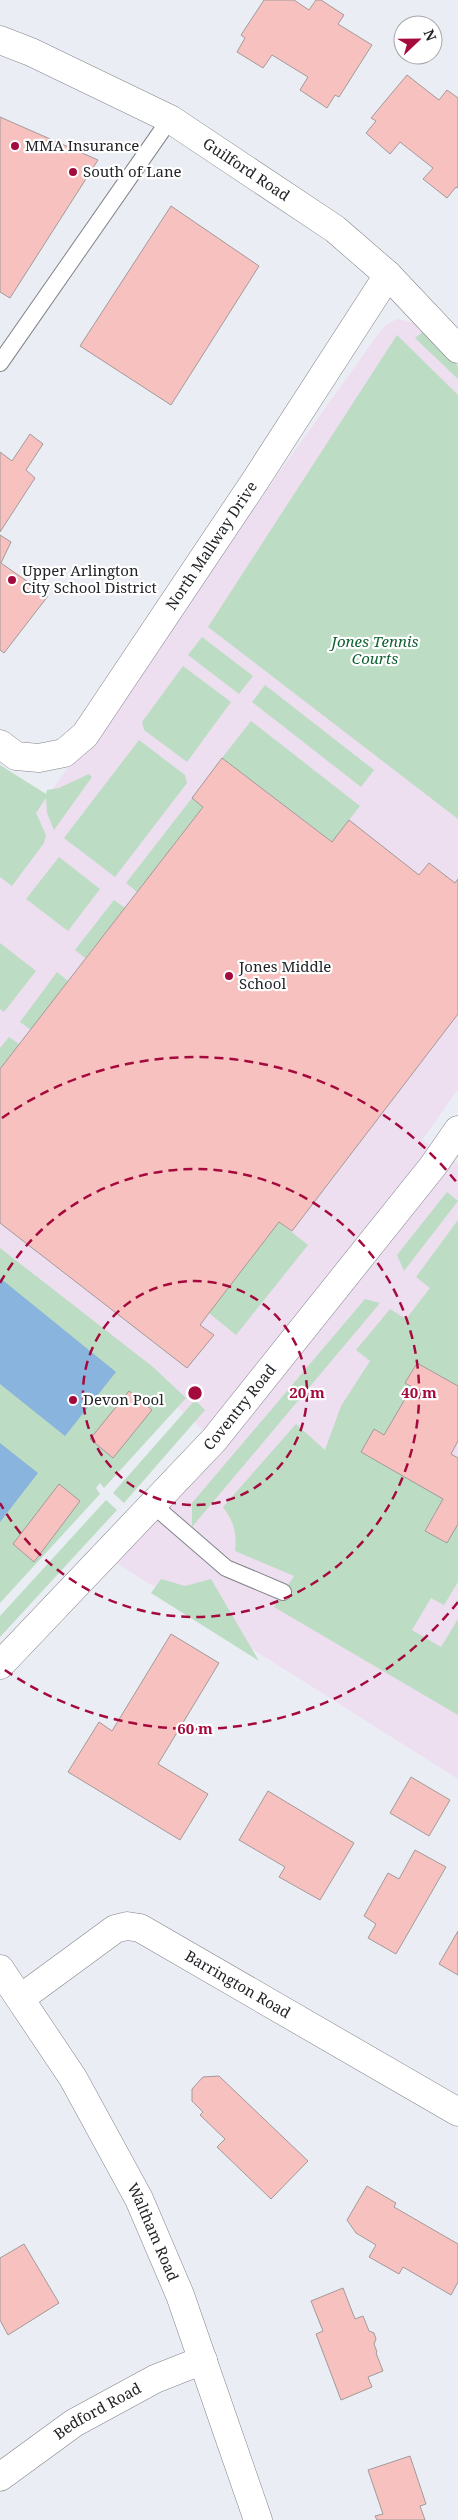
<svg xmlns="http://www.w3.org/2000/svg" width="458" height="2520" font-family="'Noto Serif',serif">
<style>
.education{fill:#eddef0}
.green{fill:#bcddc4}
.water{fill:#89b4de}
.building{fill:#f7c1bf;stroke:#a29a9a}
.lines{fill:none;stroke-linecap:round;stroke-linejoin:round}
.lane-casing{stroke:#82848a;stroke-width:18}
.street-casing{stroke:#82848a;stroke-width:29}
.secondary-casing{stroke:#82848a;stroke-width:29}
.lane{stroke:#fff;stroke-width:16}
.street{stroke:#fff;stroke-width:28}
.secondary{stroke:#fff;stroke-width:28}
.ring{fill:none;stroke:#a50a3d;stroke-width:2.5;stroke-dasharray:9 6}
.poi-dot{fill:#a50a3d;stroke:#fff;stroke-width:2}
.labels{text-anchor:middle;stroke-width:4.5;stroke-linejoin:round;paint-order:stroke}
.poi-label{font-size:15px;fill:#232427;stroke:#fff;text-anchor:start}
.street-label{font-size:15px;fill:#232427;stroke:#fff}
.park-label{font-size:15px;font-style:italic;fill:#116132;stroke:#fff}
.centre{fill:#a50a3d;stroke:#fff;stroke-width:2.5}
.ring-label{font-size:15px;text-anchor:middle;font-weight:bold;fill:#a50a3d;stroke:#fff;stroke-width:4.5;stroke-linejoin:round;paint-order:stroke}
</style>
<rect width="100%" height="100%" fill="#ebedf4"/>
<path class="education" d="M 397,319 L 415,323 L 458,366 L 458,1089 L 422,1140 L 458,1164 L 458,1779 L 104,1555 L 214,1440 L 0,1248 L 0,863 L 381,330 L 387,324 Z"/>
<path class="green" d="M 423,332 L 458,366 L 458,379 L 415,338 Z
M 397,335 L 458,395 L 458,819 L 208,627 Z
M 202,637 L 253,676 L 239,694 L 188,655 Z
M 183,666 L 231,702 L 187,762 L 144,730 L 142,722 Z
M 265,685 L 374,770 L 361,787 L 252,702 Z
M 251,721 L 360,806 L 332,842 L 222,758 Z
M 139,740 L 185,775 L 187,783 L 115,877 L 64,838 Z
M 0,765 L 46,794 L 47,790 L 59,788 L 89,774 L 92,777 L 54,830 L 47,813 L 46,798 L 36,813 L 46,835 L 44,843 L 12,886 L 0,877 Z
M 192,798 L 203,807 L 137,892 L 126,883 Z
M 59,857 L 100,889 L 68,931 L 26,899 Z
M 114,900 L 125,908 L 85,958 L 75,950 Z
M 0,943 L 36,971 L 4,1012 L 0,1009 Z
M 57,972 L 68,981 L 31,1030 L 20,1022 Z
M 9,1037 L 19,1044 L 0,1069 L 0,1048 Z
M 447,1192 L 458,1201 L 404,1271 L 397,1255 Z
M 458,1220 L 458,1386 L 416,1363 L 405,1383 L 412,1387 L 384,1435 L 443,1499 L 425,1530 L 458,1524 L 458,1582 L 444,1605 L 431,1598 L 412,1630 L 441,1647 L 458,1619 L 458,1715 L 274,1607 L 294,1576 L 235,1551 C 237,1533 234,1522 223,1507 L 296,1424 L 325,1450 L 341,1406 L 370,1361 L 356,1350 L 390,1309 L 406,1319 L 430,1288 L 416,1277 Z
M 279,1222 L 308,1245 L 236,1335 L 209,1313 Z
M 0,1248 L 153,1367 L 186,1398 L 104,1488 L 100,1483 L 96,1488 L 100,1494 L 0,1603 Z
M 365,1299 L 380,1303 L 192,1527 L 192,1503 Z
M 195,1400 L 205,1410 L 124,1503 L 113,1493 Z
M 106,1500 L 117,1510 L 0,1637 L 0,1616 Z
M 161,1579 L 185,1586 L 211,1579 L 259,1661 L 151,1593 Z"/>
<path class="water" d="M 0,1278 L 116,1372 L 65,1436 L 0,1384 Z
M 0,1443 L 38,1473 L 0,1522 Z"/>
<path class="building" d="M 264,0 L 294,0 L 309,10 L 316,0 L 321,0 L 344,15 L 338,24 L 372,45 L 339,97 L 335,95 L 327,108 L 300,90 L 308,77 L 272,55 L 263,68 L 237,52 L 245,38 L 241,35 Z
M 407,75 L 439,100 L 447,90 L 458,98 L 458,188 L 456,187 L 447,198 L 423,179 L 433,168 L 400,142 L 390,154 L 366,133 L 376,121 L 371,118 Z
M 0,117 L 98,160 L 10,298 L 0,292 Z
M 171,206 L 259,266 L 171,405 L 80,346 Z
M 30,434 L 43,444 L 26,470 L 35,478 L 0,532 L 0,452 L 12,461 Z
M 0,535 L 11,542 L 1,563 L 48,596 L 4,653 L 0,650 Z
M 222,758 L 332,842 L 349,820 L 419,875 L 429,863 L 455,883 L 458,879 L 458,1014 L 292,1231 L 279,1222 L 209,1313 L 200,1325 L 214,1335 L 187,1368 L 0,1223 L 0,1069 L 203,807 L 192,798 Z
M 417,1363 L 458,1386 L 458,1441 L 451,1454 L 458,1458 L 458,1524 L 447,1543 L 425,1531 L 443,1499 L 361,1452 L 374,1429 L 384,1435 L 412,1387 L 405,1383 Z
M 129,1391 L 152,1410 L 113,1458 L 90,1439 Z
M 59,1484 L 80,1501 L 34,1562 L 13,1544 Z
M 171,1634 L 219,1663 L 158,1764 L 208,1794 L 180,1840 L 68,1772 L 99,1722 L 112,1731 Z
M 411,1777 L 450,1800 L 429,1836 L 390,1813 Z
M 268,1791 L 354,1843 L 320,1900 L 279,1877 L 285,1867 L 239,1840 Z
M 415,1850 L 446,1867 L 396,1954 L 368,1938 L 376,1924 L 364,1916 L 388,1873 L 399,1879 Z
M 458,1931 L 458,1975 L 439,1964 Z
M 219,2076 L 308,2161 L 271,2199 L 217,2147 L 225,2139 L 200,2115 L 203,2112 L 192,2101 L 192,2089 L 203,2077 Z
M 367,2186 L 396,2203 L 394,2207 L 458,2244 L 458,2282 L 451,2295 L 403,2267 L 399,2274 L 369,2257 L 376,2245 L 356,2233 L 347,2220 Z
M 24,2244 L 59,2303 L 8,2335 L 0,2320 L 0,2258 Z
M 343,2288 L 355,2319 L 363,2316 L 369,2331 L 374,2333 L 376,2339 L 374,2344 L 377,2352 L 376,2353 L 383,2371 L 368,2377 L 372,2387 L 341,2400 L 316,2334 L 323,2331 L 311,2301 Z
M 410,2456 L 426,2504 L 420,2506 L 425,2520 L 377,2520 L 375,2516 L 383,2514 L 368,2470 Z"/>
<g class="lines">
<g class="lane-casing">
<path id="lane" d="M 0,363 L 170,119
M 152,1504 L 226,1568 L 283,1592"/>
</g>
<g class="street-casing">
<g id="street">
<path id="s1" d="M 0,40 L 31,52 L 170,119 L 335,229 L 388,275 L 458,349"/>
<path id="s2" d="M 0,744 L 16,756 L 39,758 L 64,753 L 85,735 L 255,481 L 388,275"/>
<path id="s3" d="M 21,1998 L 115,1929 L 127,1926 L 140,1928 L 458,2112"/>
<path id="s4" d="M 0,2477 L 74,2423 L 155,2379 L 203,2360"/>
</g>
</g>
<g class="secondary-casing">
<g id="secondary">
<path id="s5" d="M 0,1665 L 214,1440 L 433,1166 L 458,1130"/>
<path id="s6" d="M 0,1969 L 73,2078 L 139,2199 L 180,2295 L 258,2520"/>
</g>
</g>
<use href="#lane" class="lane"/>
<use href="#street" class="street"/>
<use href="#secondary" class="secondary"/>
</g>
<g class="ring">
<circle cx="195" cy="1393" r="112"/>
<path d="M0 1283A224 224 0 1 1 0 1503"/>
<path d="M458 1602A336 336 0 0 1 2 1668M2 1118A336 336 0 0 1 458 1184"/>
</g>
<g class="poi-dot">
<circle cx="15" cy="146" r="5"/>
<circle cx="73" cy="172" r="5"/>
<circle cx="12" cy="580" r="5"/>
<circle cx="229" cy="976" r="5"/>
<circle cx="73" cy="1400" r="5"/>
</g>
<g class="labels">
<g class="poi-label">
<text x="25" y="151">MMA Insurance</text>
<text x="83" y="177">South of Lane</text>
<text x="22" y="576">Upper Arlington<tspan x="22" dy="17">City School District</tspan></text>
<text x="239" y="972">Jones Middle<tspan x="239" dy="17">School</tspan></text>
<text x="83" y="1405">Devon Pool</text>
</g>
<g class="street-label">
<text dy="5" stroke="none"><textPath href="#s1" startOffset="279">Guilford Road</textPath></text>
<text dy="5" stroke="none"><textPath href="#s2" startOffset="324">North Mallway Drive</textPath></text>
<text dy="5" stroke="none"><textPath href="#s5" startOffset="352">Coventry Road</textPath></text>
<text dy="5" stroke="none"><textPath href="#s3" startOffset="255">Barrington Road</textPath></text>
<text dy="5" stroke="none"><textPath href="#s6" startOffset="305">Waltham Road</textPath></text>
<text dy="5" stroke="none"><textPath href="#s4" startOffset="118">Bedford Road</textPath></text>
</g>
<g class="park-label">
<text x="375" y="647">Jones Tennis<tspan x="375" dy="17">Courts</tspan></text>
</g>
</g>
<circle cx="195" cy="1393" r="8" class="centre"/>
<g class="ring-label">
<text x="307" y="1398">20 m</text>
<text x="419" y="1398">40 m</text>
<text x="195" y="1734">60 m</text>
</g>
<g transform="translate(418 40) rotate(68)"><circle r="24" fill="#ffffff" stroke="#a7a7a9"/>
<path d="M0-4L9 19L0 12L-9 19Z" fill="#a50a3d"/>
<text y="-8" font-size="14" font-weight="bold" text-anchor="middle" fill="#232427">N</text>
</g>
</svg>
